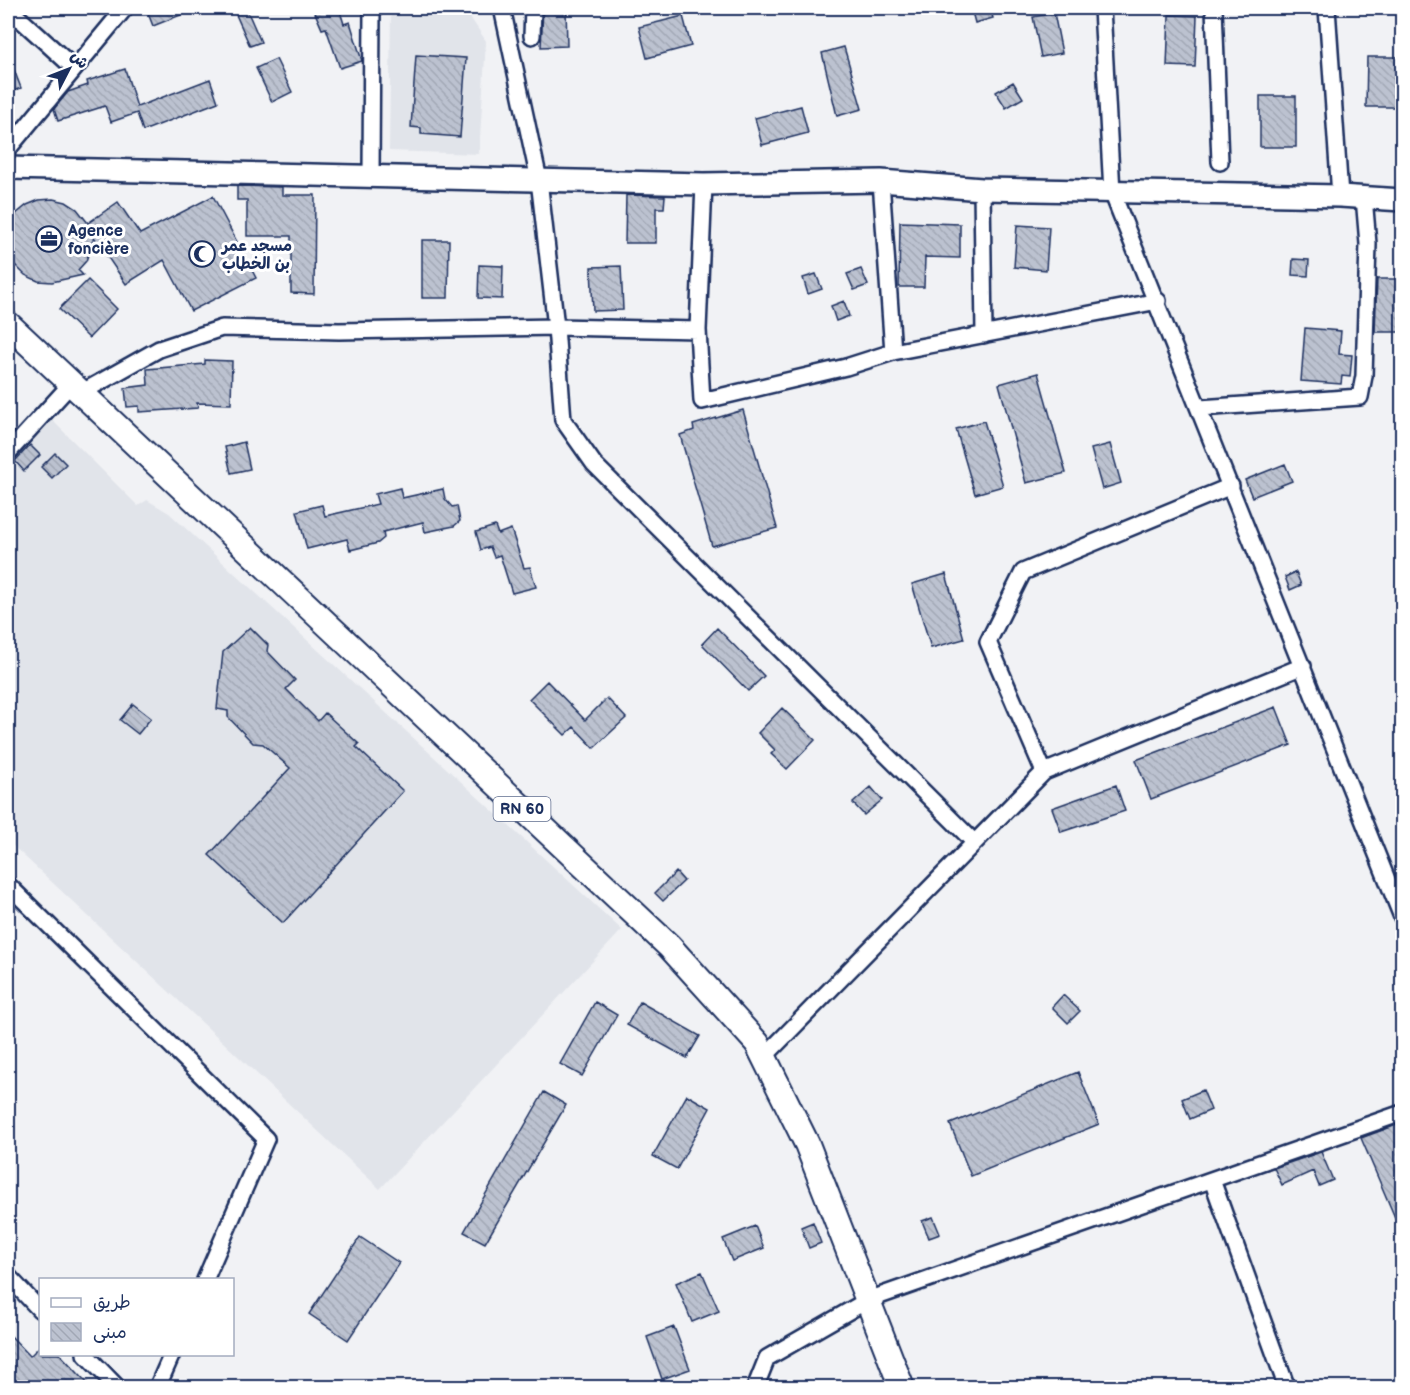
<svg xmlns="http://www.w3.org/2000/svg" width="1410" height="1395" font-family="'Balsamiq Sans','Playpen Sans Arabic',sans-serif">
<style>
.built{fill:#e1e4ea}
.building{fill:url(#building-back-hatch);stroke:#1b2f5e;stroke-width:1.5}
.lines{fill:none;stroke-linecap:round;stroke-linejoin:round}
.minor-casing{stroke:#1b2f5e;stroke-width:20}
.secondary-casing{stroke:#1b2f5e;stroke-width:26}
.primary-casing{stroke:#1b2f5e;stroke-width:28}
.minor{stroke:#fff;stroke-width:15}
.secondary{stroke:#fff;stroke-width:21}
.primary{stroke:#fff;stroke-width:24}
.labels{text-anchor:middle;stroke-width:6;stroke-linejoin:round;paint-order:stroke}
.shield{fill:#fff;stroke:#5f6d8e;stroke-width:1.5}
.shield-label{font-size:15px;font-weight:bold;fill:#1b2f5e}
.poi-label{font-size:16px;font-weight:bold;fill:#1b2f5e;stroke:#fff;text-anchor:start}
</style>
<defs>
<pattern id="building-back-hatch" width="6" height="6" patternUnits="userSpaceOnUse" patternTransform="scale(1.5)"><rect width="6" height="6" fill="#bcc2d0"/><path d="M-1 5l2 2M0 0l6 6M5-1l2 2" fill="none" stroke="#a1a7b5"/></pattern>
</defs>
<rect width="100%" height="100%" fill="#f1f2f5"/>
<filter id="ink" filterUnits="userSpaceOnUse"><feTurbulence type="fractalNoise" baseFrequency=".0167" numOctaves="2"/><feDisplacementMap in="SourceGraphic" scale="12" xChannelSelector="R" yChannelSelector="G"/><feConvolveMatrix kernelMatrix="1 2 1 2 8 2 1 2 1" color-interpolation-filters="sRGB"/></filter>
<g filter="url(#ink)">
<path class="built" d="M 391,8 L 464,8 L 486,41 L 479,154 L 389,151 Z
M 51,419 L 138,506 L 147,500 L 169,513 L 622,930 L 380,1189 L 8,841 L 8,467 Z"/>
<path class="building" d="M 146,8 L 198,8 L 153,26 Z
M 233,8 L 246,8 L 261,42 L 250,46 Z
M 313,8 L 339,8 L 344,24 L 350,22 L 362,61 L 340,68 L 326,28 L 322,29 Z
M 543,8 L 566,8 L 567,46 L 541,47 Z
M 971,8 L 990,8 L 993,18 L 975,23 Z
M 1054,13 L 1062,53 L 1041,57 L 1033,17 Z
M 1169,15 L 1197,16 L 1195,67 L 1167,66 Z
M 683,16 L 691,46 L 647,58 L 639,27 Z
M 844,47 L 862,109 L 837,116 L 822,53 Z
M 8,54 L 21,88 L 8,93 Z
M 416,55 L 466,58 L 460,137 L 421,134 L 421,128 L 411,127 Z
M 1367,57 L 1402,57 L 1401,107 L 1366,107 Z
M 276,59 L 292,92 L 272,102 L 256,68 Z
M 125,69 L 137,107 L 210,79 L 218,102 L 143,131 L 137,113 L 111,122 L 105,106 L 58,121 L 54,109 L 68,92 L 88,85 L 87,81 Z
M 1013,82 L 1023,98 L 1006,108 L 996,92 Z
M 1260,96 L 1296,96 L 1296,147 L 1260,147 Z
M 801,106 L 808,133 L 762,145 L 755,118 Z
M 237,186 L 282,187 L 282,195 L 315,195 L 314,294 L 291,293 L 291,236 L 247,236 L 247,200 L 237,200 Z
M 626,195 L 665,196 L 664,208 L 656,208 L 656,243 L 625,243 Z
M 213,196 L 256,278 L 191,311 L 164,260 L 126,284 L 94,237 L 86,261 L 78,270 L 83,275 L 52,282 L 38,281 L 25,275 L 15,265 L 9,253 L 10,226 L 16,214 L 27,205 L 39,200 L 53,199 L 66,202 L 77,209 L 88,223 L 118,202 L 140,234 Z
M 900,222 L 960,224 L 960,258 L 925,257 L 924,287 L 899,287 Z
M 1017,225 L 1049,227 L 1046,270 L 1014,267 Z
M 422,240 L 449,240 L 448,298 L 422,298 Z
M 1293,259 L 1309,260 L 1308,276 L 1292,275 Z
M 479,265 L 503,266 L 502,299 L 478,298 Z
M 621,266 L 623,310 L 593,311 L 591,267 Z
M 861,269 L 868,285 L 854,290 L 847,274 Z
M 816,274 L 822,289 L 808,294 L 803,278 Z
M 1377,279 L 1402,279 L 1402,332 L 1375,332 Z
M 88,280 L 117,309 L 89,338 L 59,309 Z
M 844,301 L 849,316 L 836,321 L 831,306 Z
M 1305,328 L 1341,331 L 1339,354 L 1352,355 L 1350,377 L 1342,376 L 1341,384 L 1301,381 Z
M 205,360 L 232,361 L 231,404 L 197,403 L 198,408 L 139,412 L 139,406 L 127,407 L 125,388 L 148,385 L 147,369 L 205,364 Z
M 1038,373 L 1066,473 L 1026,483 L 999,384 Z
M 743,410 L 777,528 L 712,546 L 680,435 L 694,430 L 693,425 Z
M 984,421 L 1003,486 L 975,494 L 956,429 Z
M 244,442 L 250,469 L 231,473 L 225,447 Z
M 1110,444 L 1121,483 L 1102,489 L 1091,449 Z
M 30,445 L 40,455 L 24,471 L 15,461 Z
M 55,453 L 66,464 L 52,478 L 41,467 Z
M 1285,464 L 1292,481 L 1252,497 L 1245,480 Z
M 400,488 L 402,498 L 443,489 L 445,499 L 452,507 L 457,506 L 460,521 L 454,526 L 425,532 L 423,522 L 383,532 L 384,538 L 378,543 L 350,550 L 347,539 L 307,549 L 297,511 L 322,505 L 325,516 L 378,504 L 375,494 Z
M 495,526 L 498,534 L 511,529 L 524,568 L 530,567 L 536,587 L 512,593 L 500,555 L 494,557 L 490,547 L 481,550 L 476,532 Z
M 1296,572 L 1301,585 L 1290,590 L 1285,577 Z
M 946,574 L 964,639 L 931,648 L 912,584 Z
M 250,627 L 268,645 L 267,651 L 295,680 L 286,689 L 318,721 L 325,713 L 359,744 L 356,747 L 403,791 L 283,923 L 209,855 L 290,768 L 263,744 L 253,743 L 228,717 L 228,711 L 217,709 L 223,652 Z
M 717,628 L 764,676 L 748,691 L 702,644 Z
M 547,681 L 585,720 L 607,698 L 626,718 L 594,748 L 574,727 L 565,735 L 529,699 Z
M 133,704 L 151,718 L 138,734 L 120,720 Z
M 1276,707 L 1291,745 L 1151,799 L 1136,760 Z
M 782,708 L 815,740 L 787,769 L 771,754 L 775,750 L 758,733 Z
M 1116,785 L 1125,811 L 1061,832 L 1052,808 Z
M 871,787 L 882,800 L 864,815 L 853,803 Z
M 676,872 L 684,881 L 663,901 L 655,893 Z
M 1063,995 L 1080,1011 L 1068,1023 L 1052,1007 Z
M 595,1002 L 617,1015 L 582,1076 L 560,1064 Z
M 640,1002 L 700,1036 L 687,1058 L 627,1025 Z
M 1078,1072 L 1099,1124 L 971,1176 L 950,1124 Z
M 1203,1090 L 1211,1110 L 1190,1119 L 1182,1099 Z
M 544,1092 L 566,1105 L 485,1243 L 464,1232 Z
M 687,1095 L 710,1108 L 677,1169 L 653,1156 Z
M 1402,1123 L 1402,1234 L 1361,1138 Z
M 1321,1152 L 1333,1180 L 1319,1186 L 1313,1171 L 1282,1185 L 1274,1168 Z
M 933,1217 L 940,1234 L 929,1238 L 922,1221 Z
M 813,1222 L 821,1243 L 809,1248 L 801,1227 Z
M 755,1226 L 764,1248 L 732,1261 L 723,1239 Z
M 360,1237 L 399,1263 L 348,1340 L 309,1314 Z
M 702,1272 L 719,1311 L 692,1322 L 676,1283 Z
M 674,1327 L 690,1369 L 662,1379 L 647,1337 Z
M 8,1333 L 30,1356 L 40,1346 L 40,1354 L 60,1354 L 92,1388 L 8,1388 Z"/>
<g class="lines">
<g class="minor-casing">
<path id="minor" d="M 8,8 L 74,68
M 502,8 L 539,180 L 556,327 L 563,420 L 594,464 L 974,842
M 1102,8 L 1112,192 L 1402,917
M 1214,8 L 1220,162
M 1327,8 L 1340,196
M 532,36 L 533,8
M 8,149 L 125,8
M 371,175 L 372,8
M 881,181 L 893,352
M 704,184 L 698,330 L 702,401 L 846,367 L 893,352 L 1158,301
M 982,189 L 984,335
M 79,394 L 159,349 L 222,328 L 339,331 L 556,327 L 698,330
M 1200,408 L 1360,397 L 1364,376 L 1368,244 L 1364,197
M 8,453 L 70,385
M 1044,772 L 988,642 L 1023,572 L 1231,486
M 8,885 L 266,1139 L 205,1280
M 764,1057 L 1044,772 L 1303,666
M 1212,1180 L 1287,1388
M 8,1276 L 40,1310
M 85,1354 L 118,1388
M 157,1388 L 172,1354
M 755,1388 L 767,1358 L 868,1300 L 1402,1113"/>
</g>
<g class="secondary-casing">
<path id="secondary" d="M 8,168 L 704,184 L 881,181 L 982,189 L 1340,196 L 1402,200"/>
</g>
<g class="primary-casing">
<path id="primary" d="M 8,324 L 669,946 L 757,1043 L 807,1144 L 902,1388"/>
</g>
<use href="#minor" class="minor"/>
<use href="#secondary" class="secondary"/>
<use href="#primary" class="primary"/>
</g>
</g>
<defs>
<g id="office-ring" transform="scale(1.35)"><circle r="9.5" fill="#fff" stroke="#1b2f5e" stroke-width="1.5"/><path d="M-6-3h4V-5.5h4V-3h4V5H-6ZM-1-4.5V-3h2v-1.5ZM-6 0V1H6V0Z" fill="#1b2f5e"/></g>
<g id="mosque-ring" transform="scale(1.35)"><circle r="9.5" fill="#fff" stroke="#1b2f5e" stroke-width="1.5"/><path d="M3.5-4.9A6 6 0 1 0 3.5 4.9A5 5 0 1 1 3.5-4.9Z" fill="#1b2f5e"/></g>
</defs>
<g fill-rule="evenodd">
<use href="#office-ring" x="49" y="239"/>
<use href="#mosque-ring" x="202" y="254"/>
</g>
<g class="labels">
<rect class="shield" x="493.5" y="797" width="57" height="24" rx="4.5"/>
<g class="shield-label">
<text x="522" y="814">RN 60</text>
</g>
<g class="poi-label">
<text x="68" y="236">Agence<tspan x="68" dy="18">foncière</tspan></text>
<text x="222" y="251">مسجد عمر<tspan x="222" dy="18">بن الخطاب</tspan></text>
</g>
</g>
<rect width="1410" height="1395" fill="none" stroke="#fff" stroke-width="30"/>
<rect x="15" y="15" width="1380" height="1365" fill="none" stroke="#1b2f5e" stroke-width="2" filter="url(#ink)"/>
<rect x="39" y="1278" width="195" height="78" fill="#ffffff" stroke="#a4acbf" stroke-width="1.5"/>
<rect x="51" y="1298" width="30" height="9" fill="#ffffff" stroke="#a4acbf" stroke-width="1.5"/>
<text x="93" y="1308" font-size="18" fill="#1b2f5e">طريق</text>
<rect x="51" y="1323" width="30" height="18" fill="url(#building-back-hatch)" stroke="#a4acbf" stroke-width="1.5"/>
<text x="93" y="1338" font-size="18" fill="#1b2f5e">مبنى</text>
<g transform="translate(69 69) rotate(48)" stroke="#ffffff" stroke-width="4.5" paint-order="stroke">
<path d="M0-4.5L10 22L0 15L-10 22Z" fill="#1b2f5e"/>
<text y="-9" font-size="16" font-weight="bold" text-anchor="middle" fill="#1b2f5e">ش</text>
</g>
</svg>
